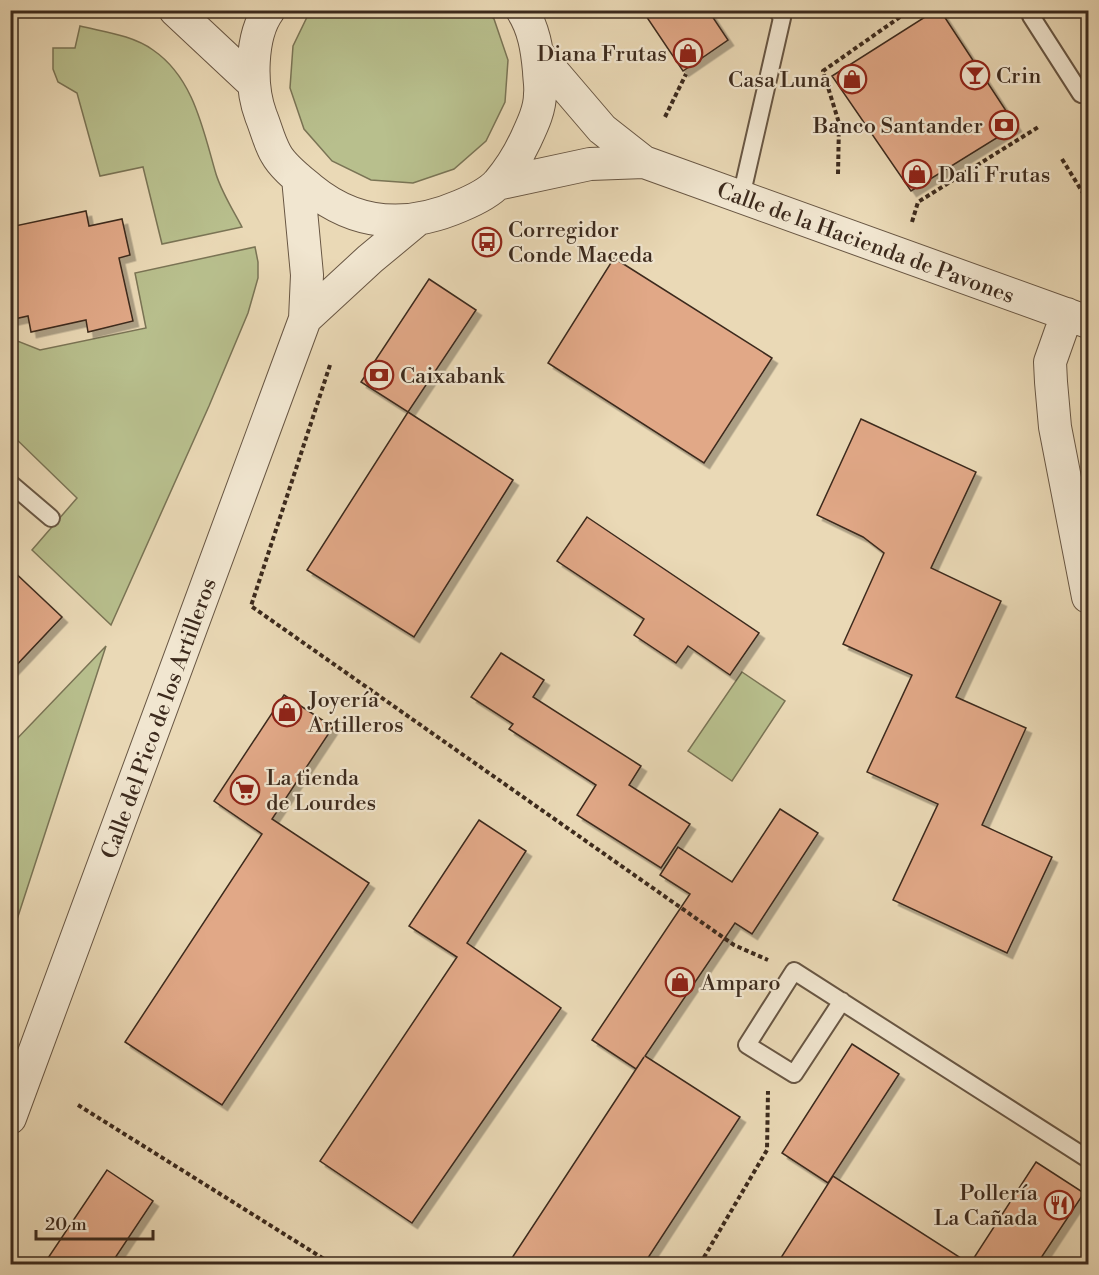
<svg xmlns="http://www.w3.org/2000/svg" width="1099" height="1275" font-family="'Libre Bodoni',serif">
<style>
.green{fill:#b8bf8d;stroke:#7a7455;stroke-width:1.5}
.building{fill:#e1a887;stroke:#3c2a1d;stroke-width:1.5;filter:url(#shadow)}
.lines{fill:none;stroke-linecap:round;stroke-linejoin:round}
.service-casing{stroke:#685643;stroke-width:20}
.minor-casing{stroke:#685643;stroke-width:34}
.path{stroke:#3c2a1d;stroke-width:4;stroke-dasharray:4.5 3;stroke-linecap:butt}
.service{stroke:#f1e6d0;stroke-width:16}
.minor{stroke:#f1e6d0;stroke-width:32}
.labels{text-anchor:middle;stroke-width:4.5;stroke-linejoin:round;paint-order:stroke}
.poi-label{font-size:22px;fill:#3c2a1d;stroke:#f1e6d0;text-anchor:start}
.street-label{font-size:22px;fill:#3c2a1d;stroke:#f1e6d0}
</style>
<defs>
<filter id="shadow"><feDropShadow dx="5.5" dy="5.5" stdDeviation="0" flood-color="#0004"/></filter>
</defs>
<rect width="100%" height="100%" fill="#ead9b6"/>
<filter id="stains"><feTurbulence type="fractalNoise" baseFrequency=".00333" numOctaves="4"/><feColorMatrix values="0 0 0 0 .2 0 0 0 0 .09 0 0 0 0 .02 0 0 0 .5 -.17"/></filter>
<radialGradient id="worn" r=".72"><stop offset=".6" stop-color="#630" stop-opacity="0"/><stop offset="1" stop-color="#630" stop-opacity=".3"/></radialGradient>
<path class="green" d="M 310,11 L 486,11 L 494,19 L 508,60 L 505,102 L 486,141 L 454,169 L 413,183 L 371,180 L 332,161 L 304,129 L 290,88 L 293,46 Z
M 80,26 C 104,32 132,35 153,50 C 194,78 203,130 216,174 C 222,193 233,210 242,227 L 162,244 L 143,167 L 100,176 L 77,93 L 58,82 L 53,69 L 53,48 L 75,48 Z
M 255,247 L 258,262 L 258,278 L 248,313 L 209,406 L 111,625 L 32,550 L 77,498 L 11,434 L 10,338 L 40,350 L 146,328 L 135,273 Z
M 106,646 L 11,938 L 11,745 Z
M 742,672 L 785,701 L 732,781 L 688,751 Z"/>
<path class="building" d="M 642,10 L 708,10 L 728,40 L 683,71 Z
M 936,10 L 940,10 L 1016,126 L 911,191 L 832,76 Z
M 86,211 L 89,226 L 122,219 L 130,255 L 119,258 L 133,321 L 88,332 L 86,320 L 31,332 L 28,316 L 10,320 L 10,227 Z
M 614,258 L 772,358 L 704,463 L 548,363 Z
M 429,279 L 476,310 L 408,412 L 361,382 Z
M 408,412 L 513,480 L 414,637 L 307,570 Z
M 861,419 L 976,472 L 931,568 L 1001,601 L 956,697 L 1026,728 L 982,825 L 1052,857 L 1007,953 L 893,900 L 938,804 L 867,772 L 912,675 L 843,644 L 884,553 L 863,537 L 817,515 Z
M 587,517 L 759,633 L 730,675 L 688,646 L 676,663 L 634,635 L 644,619 L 557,561 Z
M 10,568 L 62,617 L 10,672 Z
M 501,653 L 544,680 L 533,697 L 641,766 L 629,785 L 690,824 L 661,868 L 577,815 L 596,785 L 509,729 L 513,724 L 471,697 Z
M 284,695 L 333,727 L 272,819 L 369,883 L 222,1105 L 125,1042 L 262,834 L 214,801 Z
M 780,809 L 818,833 L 752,934 L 735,923 L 645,1056 L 740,1117 L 644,1264 L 508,1264 L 644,1057 L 636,1069 L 592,1040 L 690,894 L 660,875 L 678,847 L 732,882 Z
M 479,820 L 526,851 L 467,943 L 561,1008 L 412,1223 L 320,1161 L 457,957 L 409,926 Z
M 852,1044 L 899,1074 L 828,1183 L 782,1153 Z
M 1036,1162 L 1084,1193 L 1037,1264 L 777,1264 L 833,1176 L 970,1264 Z
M 107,1170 L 153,1201 L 111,1264 L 44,1264 Z"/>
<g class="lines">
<g class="service-casing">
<path id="service" d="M 1039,10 L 1031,16 L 1081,94 L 1088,90
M 741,197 L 782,18 L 777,10
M 10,483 L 51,518
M 842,1001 L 794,1074 L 747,1045 L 794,971 L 1088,1159"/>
</g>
<g class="minor-casing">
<path id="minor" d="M 175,10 L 253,83
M 269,10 C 250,36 250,87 261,116 C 266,128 269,142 276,154 C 283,167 299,179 311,189 C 356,226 407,229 460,206 C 472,201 489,193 498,183 C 509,170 518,156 525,141 C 532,126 540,110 540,94 C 541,86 539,78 539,71 C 537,49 534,29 522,10
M 537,53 L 602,129 L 644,162 L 1088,322
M 497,184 L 590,164 L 644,162
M 1067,314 L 1050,362 L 1051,382 L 1055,427 L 1088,597
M 305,319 L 370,259 L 417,220
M 10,1118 L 305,319 L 307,275 L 298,178"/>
</g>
<path class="path" d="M 962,10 L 964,14
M 665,117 L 686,74
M 1062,159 L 1088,201
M 838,174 L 839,123 L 823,71 L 910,10
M 912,222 L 918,202 L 1040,126
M 330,365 L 251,606 L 734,945 L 768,960
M 78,1105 L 332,1264
M 700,1264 L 767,1150 L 768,1091"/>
<use href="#service" class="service"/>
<use href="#minor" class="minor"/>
</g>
<defs>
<g id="shop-ring" transform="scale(1.5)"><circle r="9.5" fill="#f1e6d0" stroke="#8f2418" stroke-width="1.5"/><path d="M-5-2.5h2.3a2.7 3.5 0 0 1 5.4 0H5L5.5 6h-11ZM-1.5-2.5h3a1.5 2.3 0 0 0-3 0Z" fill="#8f2418"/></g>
<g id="bar-ring" transform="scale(1.5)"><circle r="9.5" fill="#f1e6d0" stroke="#8f2418" stroke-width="1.5"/><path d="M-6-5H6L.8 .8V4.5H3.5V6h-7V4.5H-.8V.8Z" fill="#8f2418"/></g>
<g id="bank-ring" transform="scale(1.5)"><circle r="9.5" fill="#f1e6d0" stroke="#8f2418" stroke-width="1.5"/><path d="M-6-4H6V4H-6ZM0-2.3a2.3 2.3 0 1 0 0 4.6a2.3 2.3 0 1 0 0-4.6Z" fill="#8f2418"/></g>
<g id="bus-ring" transform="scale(1.5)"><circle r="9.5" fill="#f1e6d0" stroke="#8f2418" stroke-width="1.5"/><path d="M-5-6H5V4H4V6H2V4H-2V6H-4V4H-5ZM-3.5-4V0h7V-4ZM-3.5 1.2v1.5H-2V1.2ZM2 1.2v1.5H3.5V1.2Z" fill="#8f2418"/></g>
<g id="supermarket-ring" transform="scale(1.5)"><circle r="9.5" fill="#f1e6d0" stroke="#8f2418" stroke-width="1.5"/><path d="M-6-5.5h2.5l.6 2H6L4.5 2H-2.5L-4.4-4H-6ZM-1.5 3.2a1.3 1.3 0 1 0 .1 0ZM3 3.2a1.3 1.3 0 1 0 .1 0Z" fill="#8f2418"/></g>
<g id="restaurant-ring" transform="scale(1.5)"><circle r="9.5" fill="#f1e6d0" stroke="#8f2418" stroke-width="1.5"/><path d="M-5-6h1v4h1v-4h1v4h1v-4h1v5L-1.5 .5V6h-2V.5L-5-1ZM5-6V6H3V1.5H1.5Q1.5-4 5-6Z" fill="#8f2418"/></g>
</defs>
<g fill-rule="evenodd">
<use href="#shop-ring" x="688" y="53"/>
<use href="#bar-ring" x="975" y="75"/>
<use href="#shop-ring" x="852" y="79"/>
<use href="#bank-ring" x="1004" y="125"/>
<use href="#shop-ring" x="917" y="174"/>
<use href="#bus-ring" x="487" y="242"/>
<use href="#bank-ring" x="379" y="375"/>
<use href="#shop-ring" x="287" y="712"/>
<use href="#supermarket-ring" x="245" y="790"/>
<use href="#shop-ring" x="680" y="982"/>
<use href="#restaurant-ring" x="1059" y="1205"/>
</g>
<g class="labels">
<g class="poi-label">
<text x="667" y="61" text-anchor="end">Diana Frutas</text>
<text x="996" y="83">Crin</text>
<text x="831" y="87" text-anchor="end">Casa Luna</text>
<text x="983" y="133" text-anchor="end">Banco Santander</text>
<text x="938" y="182">Dali Frutas</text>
<text x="508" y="237">Corregidor<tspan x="508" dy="25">Conde Maceda</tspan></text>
<text x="400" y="383">Caixabank</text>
<text x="308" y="707">Joyería<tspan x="308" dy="25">Artilleros</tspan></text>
<text x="266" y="785">La tienda<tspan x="266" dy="25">de Lourdes</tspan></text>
<text x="701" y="990">Amparo</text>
<text x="1038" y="1200" text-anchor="end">Pollería<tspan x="1038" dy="25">La Cañada</tspan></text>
</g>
<g class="street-label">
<text transform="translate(866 242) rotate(20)" y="8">Calle de la Hacienda de Pavones</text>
<text transform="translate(158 718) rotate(-70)" y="8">Calle del Pico de los Artilleros</text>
</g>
</g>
<rect width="1099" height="1275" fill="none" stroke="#ead9b6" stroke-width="36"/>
<rect x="12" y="12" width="1075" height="1251" fill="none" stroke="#3c2a1d" stroke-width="3"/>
<rect x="18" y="18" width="1063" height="1239" fill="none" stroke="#3c2a1d" stroke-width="1.5"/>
<path d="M36 1230v9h117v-9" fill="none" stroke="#3c2a1d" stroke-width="3"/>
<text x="45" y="1230" font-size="18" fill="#3c2a1d" stroke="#f1e6d0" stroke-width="4.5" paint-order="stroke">20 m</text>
<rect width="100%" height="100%" filter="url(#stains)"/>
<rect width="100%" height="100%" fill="url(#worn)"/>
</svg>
